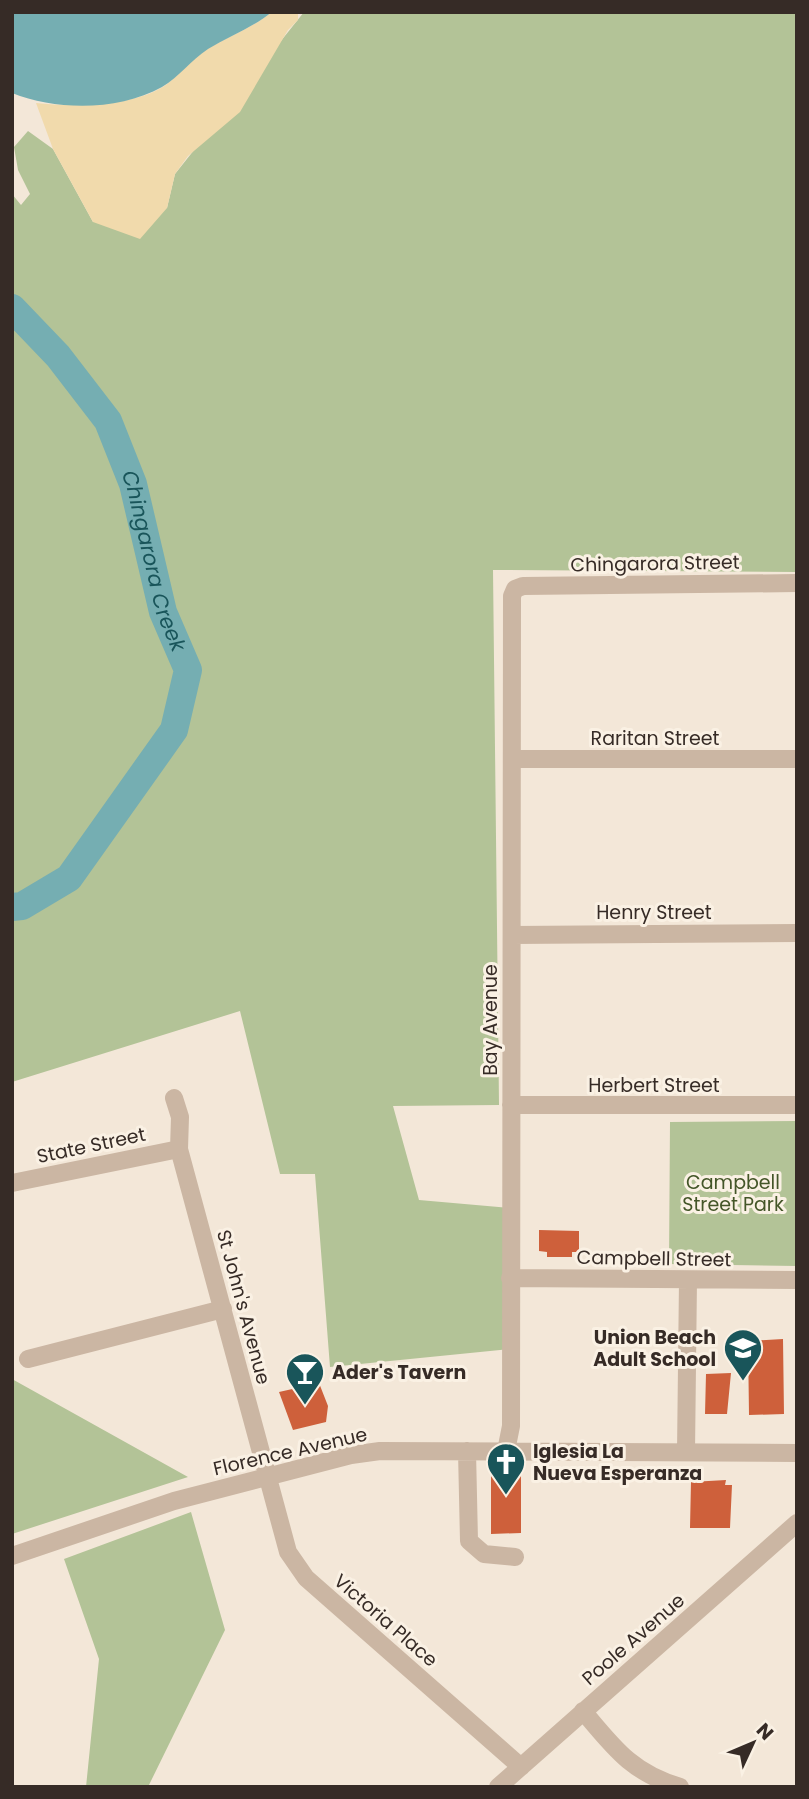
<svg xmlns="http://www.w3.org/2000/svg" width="809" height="1799" font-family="Poppins,sans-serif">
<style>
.green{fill:#b3c397}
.sand{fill:#f1daac}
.water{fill:#75aeb2}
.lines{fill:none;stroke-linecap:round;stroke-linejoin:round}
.river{stroke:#75aeb2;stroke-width:28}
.building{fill:#ce603b}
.minor{stroke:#cbb6a3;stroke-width:18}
.labels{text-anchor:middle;stroke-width:6;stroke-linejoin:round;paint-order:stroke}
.street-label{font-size:19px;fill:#362b26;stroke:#faf1e4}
.park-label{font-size:19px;fill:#445628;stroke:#faf1e4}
.poi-label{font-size:19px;font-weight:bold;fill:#362b26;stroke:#faf1e4;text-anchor:start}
.water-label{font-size:21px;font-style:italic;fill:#19555a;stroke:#faf1e4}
</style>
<rect width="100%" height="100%" fill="#f3e7d8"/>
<path class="green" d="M 304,12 L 797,12 L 797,572 L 493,570 L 499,1105 L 393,1106 L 419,1200 L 510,1208 L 511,1349 L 330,1367 L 315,1174 L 280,1174 L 240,1011 L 12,1082 L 12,194 L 21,205 L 30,194 L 18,170 L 14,147 L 28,131 L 53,149 L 93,222 L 167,208 L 175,174 Z
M 797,1121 L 797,1266 L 669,1264 L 670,1122 Z
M 12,1379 L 188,1477 L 12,1534 Z
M 191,1512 L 225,1630 L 148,1787 L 86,1787 L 99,1659 L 64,1559 Z"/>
<path class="sand" d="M 272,12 L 298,12 L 298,20 L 288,30 L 240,112 L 188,156 L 175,174 L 167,208 L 140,239 L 93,222 L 53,149 L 36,103 C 73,107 136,107 167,84 C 181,73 192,59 207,49 C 229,36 252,28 272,12 Z"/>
<path class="water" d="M 12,12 L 272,12 C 252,28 229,36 208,49 C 191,60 179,77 162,87 C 119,111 57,111 12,93 Z"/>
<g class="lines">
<path class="river" id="s1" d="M 12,308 L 58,356 L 108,421 L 133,484 L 163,612 L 188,670 L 174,730 L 69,878 L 22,906 L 12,907"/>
</g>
<path class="building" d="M 539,1230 L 579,1231 L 579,1252 L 572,1252 L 572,1257 L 547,1257 L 547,1252 L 539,1251 Z
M 783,1339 L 784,1414 L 749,1415 L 748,1341 Z
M 731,1373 L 727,1414 L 705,1414 L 706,1374 Z
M 319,1383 L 328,1406 L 326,1422 L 293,1430 L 279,1392 Z
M 491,1475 L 521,1475 L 521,1533 L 491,1534 Z
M 726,1480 L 725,1485 L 732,1485 L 730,1528 L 690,1528 L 691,1482 Z"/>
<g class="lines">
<path class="minor" d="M 513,759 L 797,759
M 512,935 L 797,933
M 174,1098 L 180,1117 L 179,1149 L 288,1552 L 306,1578 L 521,1767
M 511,1105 L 797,1105
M 12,1183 L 179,1149
M 510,1278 L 797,1280
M 28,1359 L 223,1309
M 467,1451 L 469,1541 L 484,1554 L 515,1557
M 506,1451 L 511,1426 L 512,596 L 515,589 L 523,586 L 797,583
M 686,1452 L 688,1280
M 12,1556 L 174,1501 L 351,1455 L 380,1451 L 797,1453
M 583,1711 C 614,1748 632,1773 680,1787
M 498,1787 L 797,1523"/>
</g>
<defs>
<g id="school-pin" transform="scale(2.0125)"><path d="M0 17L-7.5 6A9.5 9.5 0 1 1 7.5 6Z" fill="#19555a" stroke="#faf1e4"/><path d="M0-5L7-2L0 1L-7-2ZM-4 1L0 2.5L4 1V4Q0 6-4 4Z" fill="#fff"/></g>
<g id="bar-pin" transform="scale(2.0125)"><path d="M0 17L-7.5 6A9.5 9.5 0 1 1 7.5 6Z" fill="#19555a" stroke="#faf1e4"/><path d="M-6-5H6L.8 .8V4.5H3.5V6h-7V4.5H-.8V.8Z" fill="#fff"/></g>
<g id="church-pin" transform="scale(2.0125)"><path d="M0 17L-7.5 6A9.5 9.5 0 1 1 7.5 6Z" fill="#19555a" stroke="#faf1e4"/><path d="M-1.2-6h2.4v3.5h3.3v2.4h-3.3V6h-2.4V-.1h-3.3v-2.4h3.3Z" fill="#fff"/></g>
</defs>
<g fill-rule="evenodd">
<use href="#school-pin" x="743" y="1348"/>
<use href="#bar-pin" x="305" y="1372"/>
<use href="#church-pin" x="506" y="1462"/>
</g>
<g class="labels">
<g class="street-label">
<text transform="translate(655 563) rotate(-1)" y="7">Chingarora Street</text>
<text x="655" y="745">Raritan Street</text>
<text x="654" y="919">Henry Street</text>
<text transform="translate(490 1020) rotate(-90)" y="7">Bay Avenue</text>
<text x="654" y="1092">Herbert Street</text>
<text transform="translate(91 1145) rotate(-12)" y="7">State Street</text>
<text transform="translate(654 1258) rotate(1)" y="7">Campbell Street</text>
<text transform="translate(244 1307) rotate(75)" y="7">St John's Avenue</text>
<text transform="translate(290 1451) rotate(-13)" y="7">Florence Avenue</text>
<text transform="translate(386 1620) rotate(41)" y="7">Victoria Place</text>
<text transform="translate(633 1639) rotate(-41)" y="7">Poole Avenue</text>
</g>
<g class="park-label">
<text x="733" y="1189">Campbell<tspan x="733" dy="22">Street Park</tspan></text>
</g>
<g class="poi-label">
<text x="716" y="1344" text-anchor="end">Union Beach<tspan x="716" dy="22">Adult School</tspan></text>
<text x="332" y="1379">Ader's Tavern</text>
<text x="533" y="1458">Iglesia La<tspan x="533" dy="22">Nueva Esperanza</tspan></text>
</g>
<g class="water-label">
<text dy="7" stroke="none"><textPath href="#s1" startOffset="296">Chingarora Creek</textPath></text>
</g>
</g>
<rect width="809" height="1799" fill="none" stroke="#362b26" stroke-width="28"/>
<g transform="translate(753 1743) rotate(46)" stroke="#faf1e4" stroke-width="5" paint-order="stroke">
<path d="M0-5L12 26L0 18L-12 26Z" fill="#362b26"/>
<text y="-10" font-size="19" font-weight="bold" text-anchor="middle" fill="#362b26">N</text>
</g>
</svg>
